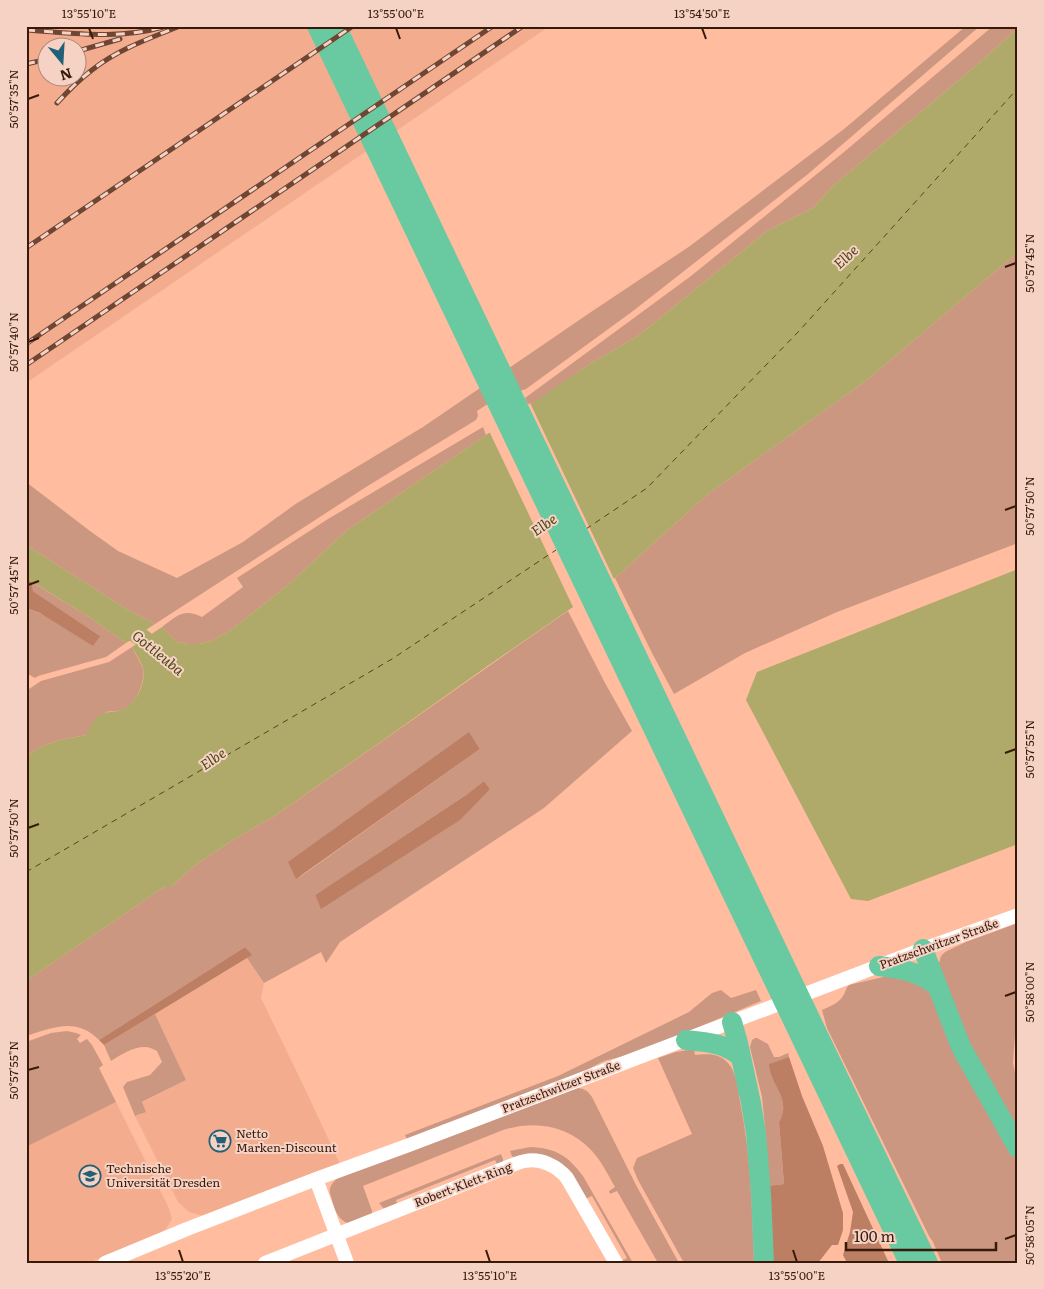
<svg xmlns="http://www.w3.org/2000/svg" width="1044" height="1289" font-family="Literata,serif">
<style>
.built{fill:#f3ad8e;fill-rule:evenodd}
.green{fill:#cc9780;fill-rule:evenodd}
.forest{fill:#bd7f64}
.water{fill:#afaa69}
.pier{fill:#ffbc9f}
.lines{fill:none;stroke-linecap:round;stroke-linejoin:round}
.river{stroke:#afaa69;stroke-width:18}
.ferry{stroke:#4d4916;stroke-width:1;stroke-dasharray:6 5;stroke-linecap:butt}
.minor{stroke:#fff;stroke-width:14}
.highway{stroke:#69c9a1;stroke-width:20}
.rail-casing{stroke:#6e4633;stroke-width:5}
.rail{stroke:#f5d2c4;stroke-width:3;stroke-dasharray:9;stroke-linecap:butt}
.ticks{fill:none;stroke:#381a0b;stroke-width:2}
.labels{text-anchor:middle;stroke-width:4;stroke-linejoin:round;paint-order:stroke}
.street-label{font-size:12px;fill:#381a0b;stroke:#f5d2c4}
.poi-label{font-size:12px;fill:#381a0b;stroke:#f5d2c4;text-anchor:start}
.water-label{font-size:14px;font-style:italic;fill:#4d4916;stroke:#f5d2c4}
.neatline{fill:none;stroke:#381a0b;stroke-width:2}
.ticks-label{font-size:12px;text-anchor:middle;fill:#381a0b}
</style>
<rect width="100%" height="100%" fill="#ffbc9f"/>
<path class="built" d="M 26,26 L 550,26 L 26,383 ZM 48,48 L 78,48 L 78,78 L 48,78 Z
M 247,958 L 264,983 L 261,998 L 307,1093 L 340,1164 L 204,1216 L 189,1212 L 178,1202 L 135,1116 L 140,1115 L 142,1103 L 186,1080 L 155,1014 Z
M 116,1102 L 168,1206 L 172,1219 L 166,1229 L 158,1234 L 88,1263 L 26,1263 L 26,1147 Z"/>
<path class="green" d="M 966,26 L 980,26 L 808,174 L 633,311 L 526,389 L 520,391 L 515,386 L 477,411 L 478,416 L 476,420 L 366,487 L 155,624 L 125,608 L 26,545 L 26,482 L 90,531 L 118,551 L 177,578 L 243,542 L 297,503 L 423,427 L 588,314 L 690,246 L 844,129 Z
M 993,26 L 1018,26 L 1018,28 L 979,63 L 834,185 L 813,208 L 767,231 L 638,336 L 591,363 L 529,407 L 525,398 L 691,276 L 844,152 Z
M 1018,252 L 1018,543 L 837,612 L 745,653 L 674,694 L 652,653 L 615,578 L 708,494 L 867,380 Z
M 483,427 L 486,435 L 346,531 L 288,585 L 231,630 L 212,641 L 198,644 L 188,644 L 177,642 L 162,627 C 177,616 184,608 202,617 L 243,587 L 237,578 L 328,519 Z
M 32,582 L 89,617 L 126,643 L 106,657 L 38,676 L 35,678 L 26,673 L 26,608 L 100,636 L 33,591 Z
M 568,611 L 605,683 L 632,731 L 544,808 L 340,942 L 326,963 L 321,952 L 264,983 L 247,958 L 251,955 L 245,947 L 99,1040 C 77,1017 53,1027 26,1036 L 26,981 L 161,889 L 166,887 L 171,887 L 194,866 L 230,842 L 267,820 L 273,817 C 372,749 469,679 568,611 ZM 469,733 L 480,749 L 297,879 ZM 484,781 L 490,789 L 321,908 L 315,895 L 466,795 Z
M 132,647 C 135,654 141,662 143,669 C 145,685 135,707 118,711 C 114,712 110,711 106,712 L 92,726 L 86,735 C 65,739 41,742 26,758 L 26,691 L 41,681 L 109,662 Z
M 1018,923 L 1018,1027 L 1015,1034 L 1013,1063 L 1018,1087 L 1018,1136 L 964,1041 L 941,976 L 939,963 L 941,956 L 945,952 L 966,942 Z
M 896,974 L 906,974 L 930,993 L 994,1120 L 1018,1160 L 1018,1263 L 942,1263 L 933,1242 L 929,1236 L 827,1028 L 822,1010 C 829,1007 839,1003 843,996 C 846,992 845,989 849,985 Z
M 721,990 L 731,998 L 756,990 L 761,1001 L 639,1052 L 604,1061 L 594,1066 L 582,1074 L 407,1140 L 405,1135 L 558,1076 L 689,1012 L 712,993 Z
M 155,1014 L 186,1080 L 142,1102 L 146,1112 L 135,1116 L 123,1087 L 127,1082 L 150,1075 L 162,1062 L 157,1051 C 153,1049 149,1047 145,1047 C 133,1047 120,1055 111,1061 L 104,1045 Z
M 67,1031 L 76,1033 L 81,1035 L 77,1039 L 80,1043 L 87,1039 L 92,1045 L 103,1065 L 99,1068 L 116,1102 L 26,1147 L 26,1042 L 51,1033 Z
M 755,1038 L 757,1038 L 768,1044 L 774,1057 L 779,1057 L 788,1053 L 789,1057 L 770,1064 C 771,1086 792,1098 779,1122 L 784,1184 L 768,1186 L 766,1136 L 762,1097 L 750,1047 L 752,1040 Z
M 694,1049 L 695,1055 C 706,1054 718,1053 727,1062 C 737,1072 738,1089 740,1102 C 751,1155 752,1209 754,1263 L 684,1263 L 638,1180 L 633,1168 L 637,1158 L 692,1134 L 658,1058 L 676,1052 Z
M 576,1088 C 584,1088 588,1091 592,1097 L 636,1185 L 679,1263 L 658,1263 L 617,1191 L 610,1194 L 609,1191 L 615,1187 C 608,1175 602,1162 592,1151 C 568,1125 535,1120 503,1130 L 363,1186 L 372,1211 L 372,1214 L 350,1224 C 336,1220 334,1206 330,1193 C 329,1186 333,1182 338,1178 Z
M 530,1147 C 556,1148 568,1156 583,1176 L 633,1263 L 622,1263 L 622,1261 L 627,1258 L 592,1196 L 585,1199 L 572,1176 L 515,1158 L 512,1156 L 510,1151 Z
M 501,1154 L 503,1159 L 503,1162 L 498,1166 L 495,1160 L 396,1200 L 398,1207 L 384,1209 L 379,1203 Z"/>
<path class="forest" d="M 26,578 L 32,582 L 33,591 L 100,636 L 93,646 L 40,613 L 26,608 Z
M 469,732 L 480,749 L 296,879 L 288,862 Z
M 484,781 L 490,789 L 460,820 L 321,909 L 315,895 L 466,795 Z
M 245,947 L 252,955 L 247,958 L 104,1045 L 99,1040 Z
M 789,1057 L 802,1096 L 823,1146 L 843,1213 L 843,1230 L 838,1245 L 832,1245 L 818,1263 L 771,1263 L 768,1186 L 784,1184 L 779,1122 C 792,1098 771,1087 769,1064 Z
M 840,1164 L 843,1164 L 889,1263 L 847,1263 L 843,1255 L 850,1232 L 853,1212 L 837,1166 Z"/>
<path class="water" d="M 1018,28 L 1018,252 L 867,380 L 708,494 L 615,578 L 489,665 L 379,743 L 273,817 L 267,820 L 230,842 L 194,866 L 171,887 L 166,887 L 161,889 L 26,981 L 26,758 C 41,742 65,739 86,735 C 89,730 92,722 96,718 C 106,709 111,714 121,710 C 136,703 146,685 143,668 C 141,661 135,653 132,647 L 162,627 L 177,642 L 188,644 L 198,644 L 212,641 L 231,630 L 288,585 L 346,531 L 591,363 L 638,336 L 767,231 L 813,208 L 834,185 L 979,63 Z
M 26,545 L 125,608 L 155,624 L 126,643 L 89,617 L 26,578 Z
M 1018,569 L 1018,844 L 868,901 L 851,899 L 746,700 L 757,672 Z"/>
<path class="pier" d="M 530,403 L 615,581 L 574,609 L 489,431 Z"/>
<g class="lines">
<path class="river" d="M 118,623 L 144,639 L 161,654"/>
<path class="ferry" d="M 586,529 L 647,488 L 800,330 L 1018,88
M 26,872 L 392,659 L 556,550"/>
<path class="minor" d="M 316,1179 L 347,1263
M 105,1263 L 187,1229 L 316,1179 L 409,1145 L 923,949 L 1018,915
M 265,1263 L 510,1166 C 515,1164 520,1162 525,1161 C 541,1158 557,1166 567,1178 L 616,1263"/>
<path class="highway" d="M 317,26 L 909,1263
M 336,26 L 817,1033 L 928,1263
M 923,949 L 961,1047 L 1018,1148
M 879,966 C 902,969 917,971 936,985
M 732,1022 L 738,1043 L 751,1103 L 756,1133 L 761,1194 L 764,1263
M 686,1040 C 706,1042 725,1043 741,1057"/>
<g class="rail-casing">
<path id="rail" d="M 26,30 C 73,33 117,40 163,27
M 78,51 L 120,39
M 26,64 L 48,59
M 57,103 C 68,91 79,80 92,70 C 117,50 150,38 180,26
M 26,248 L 353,26
M 26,344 L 493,26
M 26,365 L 523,26"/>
</g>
<use href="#rail" class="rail"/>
</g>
<path class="ticks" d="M 89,28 L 93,39M 396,28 L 400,39M 702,28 L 706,39M 28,99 L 39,95M 1005,267 L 1016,263M 28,342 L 39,338M 1005,510 L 1016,506M 28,585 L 39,581M 1005,753 L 1016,749M 28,828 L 39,824M 1005,996 L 1016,992M 28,1070 L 39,1067M 1005,1239 L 1016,1235M 179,1250 L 183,1262M 486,1250 L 490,1262M 793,1250 L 797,1262"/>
<defs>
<g id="supermarket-ring" transform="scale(1.125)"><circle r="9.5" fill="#f5d2c4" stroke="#216076" stroke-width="1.5"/><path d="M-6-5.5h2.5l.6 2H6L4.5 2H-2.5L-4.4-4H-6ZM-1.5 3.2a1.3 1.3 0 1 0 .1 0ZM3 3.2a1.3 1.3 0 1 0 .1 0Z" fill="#216076"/></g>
<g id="university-ring" transform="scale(1.125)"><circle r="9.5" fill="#f5d2c4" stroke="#216076" stroke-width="1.5"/><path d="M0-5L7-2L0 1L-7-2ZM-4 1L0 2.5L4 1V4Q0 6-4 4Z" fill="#216076"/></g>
</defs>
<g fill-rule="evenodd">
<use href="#supermarket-ring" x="220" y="1141"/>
<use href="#university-ring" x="90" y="1176"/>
</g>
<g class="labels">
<g class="street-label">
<text transform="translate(939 944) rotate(-20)" y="4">Pratzschwitzer Straße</text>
<text transform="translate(561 1087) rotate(-21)" y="4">Pratzschwitzer Straße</text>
<text transform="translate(463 1185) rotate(-21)" y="4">Robert-Klett-Ring</text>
</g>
<g class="poi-label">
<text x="236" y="1138">Netto<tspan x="236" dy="14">Marken-Discount</tspan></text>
<text x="106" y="1173">Technische<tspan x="106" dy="14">Universität Dresden</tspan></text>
</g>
<g class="water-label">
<text transform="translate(846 257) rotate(-43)" y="5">Elbe</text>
<text transform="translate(544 525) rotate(-35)" y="5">Elbe</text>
<text transform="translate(158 653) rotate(39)" y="5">Gottleuba</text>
<text transform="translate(213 759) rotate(-34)" y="5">Elbe</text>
</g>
</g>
<rect width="1044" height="1289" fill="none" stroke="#f5d2c4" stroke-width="55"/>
<g transform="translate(62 62) rotate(162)"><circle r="24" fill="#f5d2c4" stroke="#a9887a"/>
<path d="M0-4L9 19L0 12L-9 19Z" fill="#216076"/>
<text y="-8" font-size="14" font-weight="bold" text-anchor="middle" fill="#381a0b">N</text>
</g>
<path d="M846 1242v8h150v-8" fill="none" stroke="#381a0b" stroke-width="2.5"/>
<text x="854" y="1242" font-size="15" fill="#381a0b" stroke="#f5d2c4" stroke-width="4" paint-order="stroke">100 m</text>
<rect x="28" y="28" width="988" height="1234" class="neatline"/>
<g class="ticks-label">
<text x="89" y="18">13°55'10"E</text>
<text x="396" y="18">13°55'00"E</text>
<text x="702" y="18">13°54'50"E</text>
<text transform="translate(14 99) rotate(-90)" y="4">50°57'35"N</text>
<text transform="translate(1030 263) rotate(-90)" y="4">50°57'45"N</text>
<text transform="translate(14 342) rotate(-90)" y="4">50°57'40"N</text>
<text transform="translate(1030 506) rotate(-90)" y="4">50°57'50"N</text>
<text transform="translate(14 585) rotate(-90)" y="4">50°57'45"N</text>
<text transform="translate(1030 749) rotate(-90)" y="4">50°57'55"N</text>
<text transform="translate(14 828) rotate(-90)" y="4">50°57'50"N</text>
<text transform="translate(1030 992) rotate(-90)" y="4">50°58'00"N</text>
<text transform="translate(14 1070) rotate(-90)" y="4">50°57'55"N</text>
<text transform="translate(1030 1235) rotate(-90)" y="4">50°58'05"N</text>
<text x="183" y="1280">13°55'20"E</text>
<text x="490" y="1280">13°55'10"E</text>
<text x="797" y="1280">13°55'00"E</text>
</g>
</svg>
